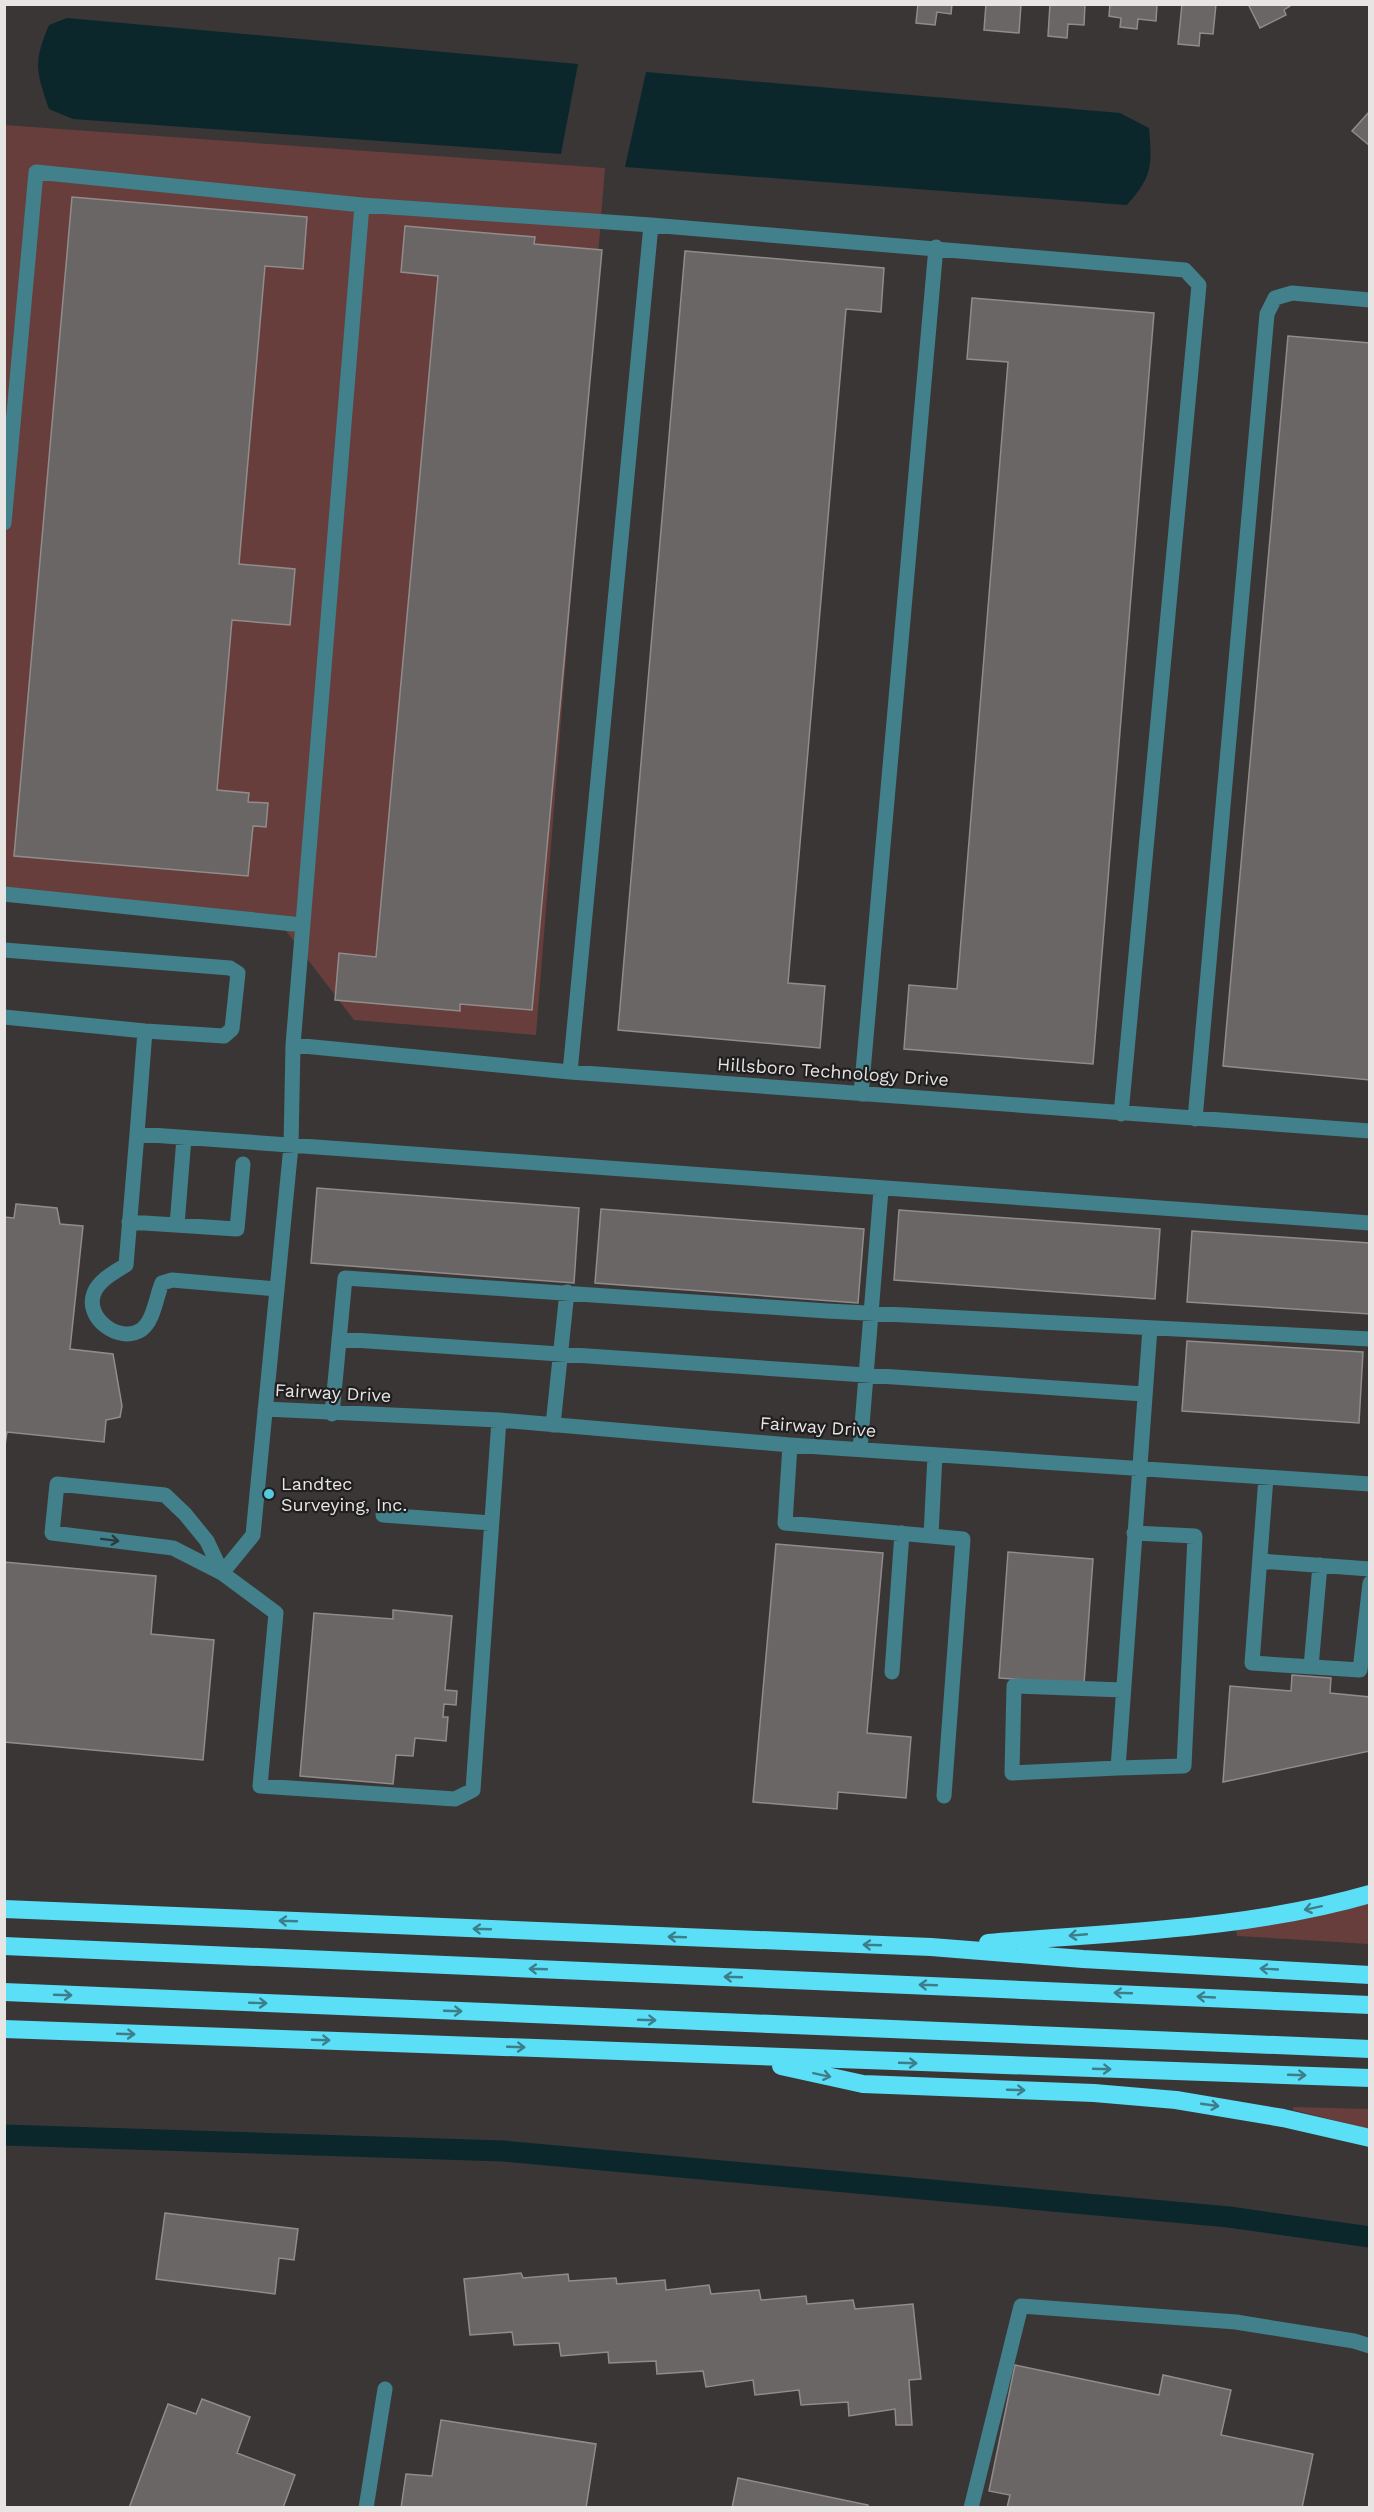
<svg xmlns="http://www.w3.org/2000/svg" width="1374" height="2512" font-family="'Work Sans',sans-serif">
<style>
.green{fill:#673e3c}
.water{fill:#0b272c}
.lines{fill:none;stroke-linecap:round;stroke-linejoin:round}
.canal{stroke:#0b272c;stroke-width:21}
.building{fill:#6b6666;stroke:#918c8b;stroke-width:1.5}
.minor{stroke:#42808b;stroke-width:15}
.highway{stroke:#5bdff6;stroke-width:18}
.oneway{stroke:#2a3b3f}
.oneway2{stroke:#3e7e8a}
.poi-dot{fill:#55cade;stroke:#201e1e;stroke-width:2}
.labels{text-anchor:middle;stroke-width:4.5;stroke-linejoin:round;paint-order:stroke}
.street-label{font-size:18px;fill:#e7e4e4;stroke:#201e1e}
.poi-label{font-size:18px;fill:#e7e4e4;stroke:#201e1e;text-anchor:start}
</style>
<rect width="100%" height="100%" fill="#3a3636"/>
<path class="green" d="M 4,125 L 605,168 L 536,1035 L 354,1020 L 283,927 L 5,902 Z
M 1369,1903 L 1369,1944 L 1237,1936 L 1236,1929 Z
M 1293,2107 L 1369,2109 L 1369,2129 L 1293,2110 Z"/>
<path class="water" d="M 67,18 L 578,64 L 561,154 L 73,119 L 49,109 C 36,71 33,63 49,25 Z
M 646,72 L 1120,113 L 1149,128 C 1152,165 1153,176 1127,205 L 625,167 Z"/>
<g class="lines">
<path class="canal" d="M 4,2135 L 503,2151 L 1229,2217 L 1370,2237"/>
</g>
<path class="building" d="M 918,4 L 952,4 L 951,14 L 937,12 L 935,25 L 916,23 Z
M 986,4 L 1021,4 L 1019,33 L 984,30 Z
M 1050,4 L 1085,4 L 1084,25 L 1068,24 L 1067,38 L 1048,36 Z
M 1110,4 L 1157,4 L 1156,21 L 1138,19 L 1137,29 L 1120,27 L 1121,18 L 1109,16 Z
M 1182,4 L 1216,4 L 1213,34 L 1200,33 L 1199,46 L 1178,44 Z
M 1248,4 L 1293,4 L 1284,10 L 1286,15 L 1260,28 Z
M 1370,111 L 1370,146 L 1352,131 Z
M 72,197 L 307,217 L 303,269 L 265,266 L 239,564 L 295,569 L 290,625 L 232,620 L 217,790 L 249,793 L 248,802 L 268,803 L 266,827 L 253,826 L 248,876 L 14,856 Z
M 405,226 L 535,237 L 534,244 L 602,250 L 532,1010 L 460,1004 L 460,1011 L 335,1000 L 339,953 L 376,957 L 438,276 L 401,272 Z
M 685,251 L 884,268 L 881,312 L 846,309 L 788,983 L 825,986 L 820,1048 L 618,1030 Z
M 972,298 L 1154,313 L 1093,1064 L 904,1049 L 909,985 L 957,989 L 1008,362 L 967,359 Z
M 1288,336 L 1370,343 L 1370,1080 L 1223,1066 Z
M 317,1188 L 579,1208 L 574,1283 L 311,1263 Z
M 16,1204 L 57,1208 L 60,1224 L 83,1226 L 70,1349 L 113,1354 L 122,1406 L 120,1417 L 106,1420 L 104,1442 L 7,1432 L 4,1452 L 4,1217 L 14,1218 Z
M 601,1209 L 864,1229 L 858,1303 L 595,1283 Z
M 899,1210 L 1160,1229 L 1155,1299 L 894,1280 Z
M 1192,1231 L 1370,1243 L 1370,1314 L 1187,1302 Z
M 1187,1341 L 1363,1352 L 1359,1423 L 1182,1411 Z
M 776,1544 L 883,1553 L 867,1733 L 911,1737 L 906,1798 L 838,1792 L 837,1809 L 753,1802 Z
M 1008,1552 L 1093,1559 L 1084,1684 L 999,1678 Z
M 4,1562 L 156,1576 L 151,1634 L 214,1640 L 203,1760 L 4,1742 Z
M 393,1610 L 452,1616 L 445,1690 L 457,1691 L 456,1705 L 444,1704 L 443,1717 L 448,1717 L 446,1741 L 415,1738 L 413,1756 L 396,1755 L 393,1784 L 300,1776 L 314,1613 L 393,1619 Z
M 1292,1675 L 1331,1678 L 1330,1693 L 1370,1697 L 1370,1751 L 1223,1782 L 1230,1686 L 1291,1691 Z
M 165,2213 L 298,2229 L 294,2260 L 279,2258 L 275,2294 L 156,2279 Z
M 521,2273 L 523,2278 L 568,2274 L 569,2281 L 616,2278 L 617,2284 L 665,2280 L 666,2290 L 709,2285 L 711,2294 L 759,2290 L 761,2300 L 806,2296 L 807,2304 L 853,2300 L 855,2309 L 913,2304 L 921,2379 L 909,2380 L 912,2425 L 896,2425 L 895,2409 L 849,2416 L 848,2402 L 801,2405 L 799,2390 L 755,2395 L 753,2380 L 706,2387 L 703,2371 L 657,2374 L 656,2361 L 609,2363 L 608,2352 L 561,2356 L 559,2343 L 514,2345 L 512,2332 L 470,2335 L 464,2279 Z
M 1015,2365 L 1159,2395 L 1163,2375 L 1231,2390 L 1221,2435 L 1313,2454 L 1302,2508 L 1007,2508 L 1010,2495 L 989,2491 Z
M 202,2399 L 250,2417 L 237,2453 L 295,2475 L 283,2508 L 129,2508 L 168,2404 L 196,2414 Z
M 441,2420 L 596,2444 L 586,2508 L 401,2508 L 406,2474 L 432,2476 Z
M 738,2478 L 868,2505 L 867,2508 L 732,2508 Z"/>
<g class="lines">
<path class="minor" d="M 4,523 L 36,172 L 362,205
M 4,894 L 303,925
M 4,950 L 230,968 L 238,973 L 232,1029 L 224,1036 L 145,1031 L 4,1017
M 293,1045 L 570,1072 L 1370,1131
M 570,1072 L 651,225 L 1185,270 L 1199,285 L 1121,1114
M 861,1094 L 936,247
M 1195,1119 L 1267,314 L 1275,298 L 1292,293 L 1370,300
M 137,1134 L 145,1031
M 129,1222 L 237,1229 L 243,1164
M 177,1225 L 184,1138
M 276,1289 L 172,1280 L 162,1283 C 156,1297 154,1321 141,1330 C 119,1344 84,1318 94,1293 C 99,1280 115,1272 126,1265 L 137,1134 L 1370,1223
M 339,1339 L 1144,1394
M 265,1409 L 499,1420 L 790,1445 L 1370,1484
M 332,1414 L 345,1278 L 827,1311 L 1370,1339
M 499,1420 L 473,1790 L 455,1799 L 260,1786 L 276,1613 L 222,1573 L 207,1541 L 185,1514 L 165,1495 L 57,1484 L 52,1533 L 173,1548 L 222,1573 L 253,1535 L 291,1146 L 293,1045 L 362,205 L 651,225
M 553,1425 L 567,1292
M 790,1445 L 785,1523 L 931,1536 L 935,1455
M 860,1450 L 881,1190
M 1266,1477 L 1252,1663 L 1360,1670 L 1370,1583
M 383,1515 L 491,1523
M 931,1536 L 963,1539 L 944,1796
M 1260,1561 L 1370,1569
M 1311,1667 L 1320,1565
M 892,1672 L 902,1533
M 1123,1690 L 1014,1686 L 1012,1773 L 1118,1768 L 1150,1328
M 1118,1768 L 1184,1766 L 1195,1536 L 1134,1533
M 366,2508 L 385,2389
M 971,2508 L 1021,2306 L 1236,2322 L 1354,2341 L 1370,2346"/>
<path class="highway" d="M 4,1909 L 931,1947 L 1083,1959 L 1370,1975
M 988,1943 C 1116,1932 1245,1930 1370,1894
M 4,1946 L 1370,2005
M 4,1992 L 1370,2049
M 4,2029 L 1370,2078
M 781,2066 L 863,2084 L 1094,2093 L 1176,2100 L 1283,2118 L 1370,2138"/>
</g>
<defs><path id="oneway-shaft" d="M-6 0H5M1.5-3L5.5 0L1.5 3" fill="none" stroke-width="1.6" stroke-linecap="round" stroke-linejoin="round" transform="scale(1.5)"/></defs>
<use class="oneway" href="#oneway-shaft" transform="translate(110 1540) rotate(7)"/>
<g class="oneway2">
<use href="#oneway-shaft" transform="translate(1313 1908) rotate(168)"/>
<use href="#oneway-shaft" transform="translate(288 1921) rotate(-178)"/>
<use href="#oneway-shaft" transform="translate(482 1929) rotate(-178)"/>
<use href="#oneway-shaft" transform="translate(1078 1935) rotate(175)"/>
<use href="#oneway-shaft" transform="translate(677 1937) rotate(-178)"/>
<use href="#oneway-shaft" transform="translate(872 1945) rotate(-178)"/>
<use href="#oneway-shaft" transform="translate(538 1969) rotate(-178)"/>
<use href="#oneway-shaft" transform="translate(1269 1969) rotate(-177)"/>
<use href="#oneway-shaft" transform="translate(733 1977) rotate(-178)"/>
<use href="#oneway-shaft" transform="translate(928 1985) rotate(-178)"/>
<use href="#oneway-shaft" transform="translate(1123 1993) rotate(-178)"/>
<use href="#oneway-shaft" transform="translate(63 1995) rotate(2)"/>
<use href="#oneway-shaft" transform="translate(1206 1997) rotate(-177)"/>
<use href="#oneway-shaft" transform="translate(258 2003) rotate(2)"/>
<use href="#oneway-shaft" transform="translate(453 2011) rotate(2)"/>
<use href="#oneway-shaft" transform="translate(647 2020) rotate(2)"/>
<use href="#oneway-shaft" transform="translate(126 2034) rotate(2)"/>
<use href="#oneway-shaft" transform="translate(321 2040) rotate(2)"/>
<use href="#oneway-shaft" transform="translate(516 2047) rotate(2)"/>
<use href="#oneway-shaft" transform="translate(908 2063) rotate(2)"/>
<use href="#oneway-shaft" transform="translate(1102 2069) rotate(2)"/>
<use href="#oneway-shaft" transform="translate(822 2075) rotate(12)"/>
<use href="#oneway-shaft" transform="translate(1297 2075) rotate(2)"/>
<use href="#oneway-shaft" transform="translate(1016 2090) rotate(2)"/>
<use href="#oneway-shaft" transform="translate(1210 2105) rotate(8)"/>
</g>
<circle class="poi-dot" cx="269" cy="1494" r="6"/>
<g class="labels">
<g class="street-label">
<text transform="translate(833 1072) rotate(4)" y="6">Hillsboro Technology Drive</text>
<text transform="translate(333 1393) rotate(3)" y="6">Fairway Drive</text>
<text transform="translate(818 1427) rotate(4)" y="6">Fairway Drive</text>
</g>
<g class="poi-label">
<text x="281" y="1490">Landtec<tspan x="281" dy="21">Surveying, Inc.</tspan></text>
</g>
</g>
<rect width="1374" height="2512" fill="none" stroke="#e7e4e4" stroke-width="12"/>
</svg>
